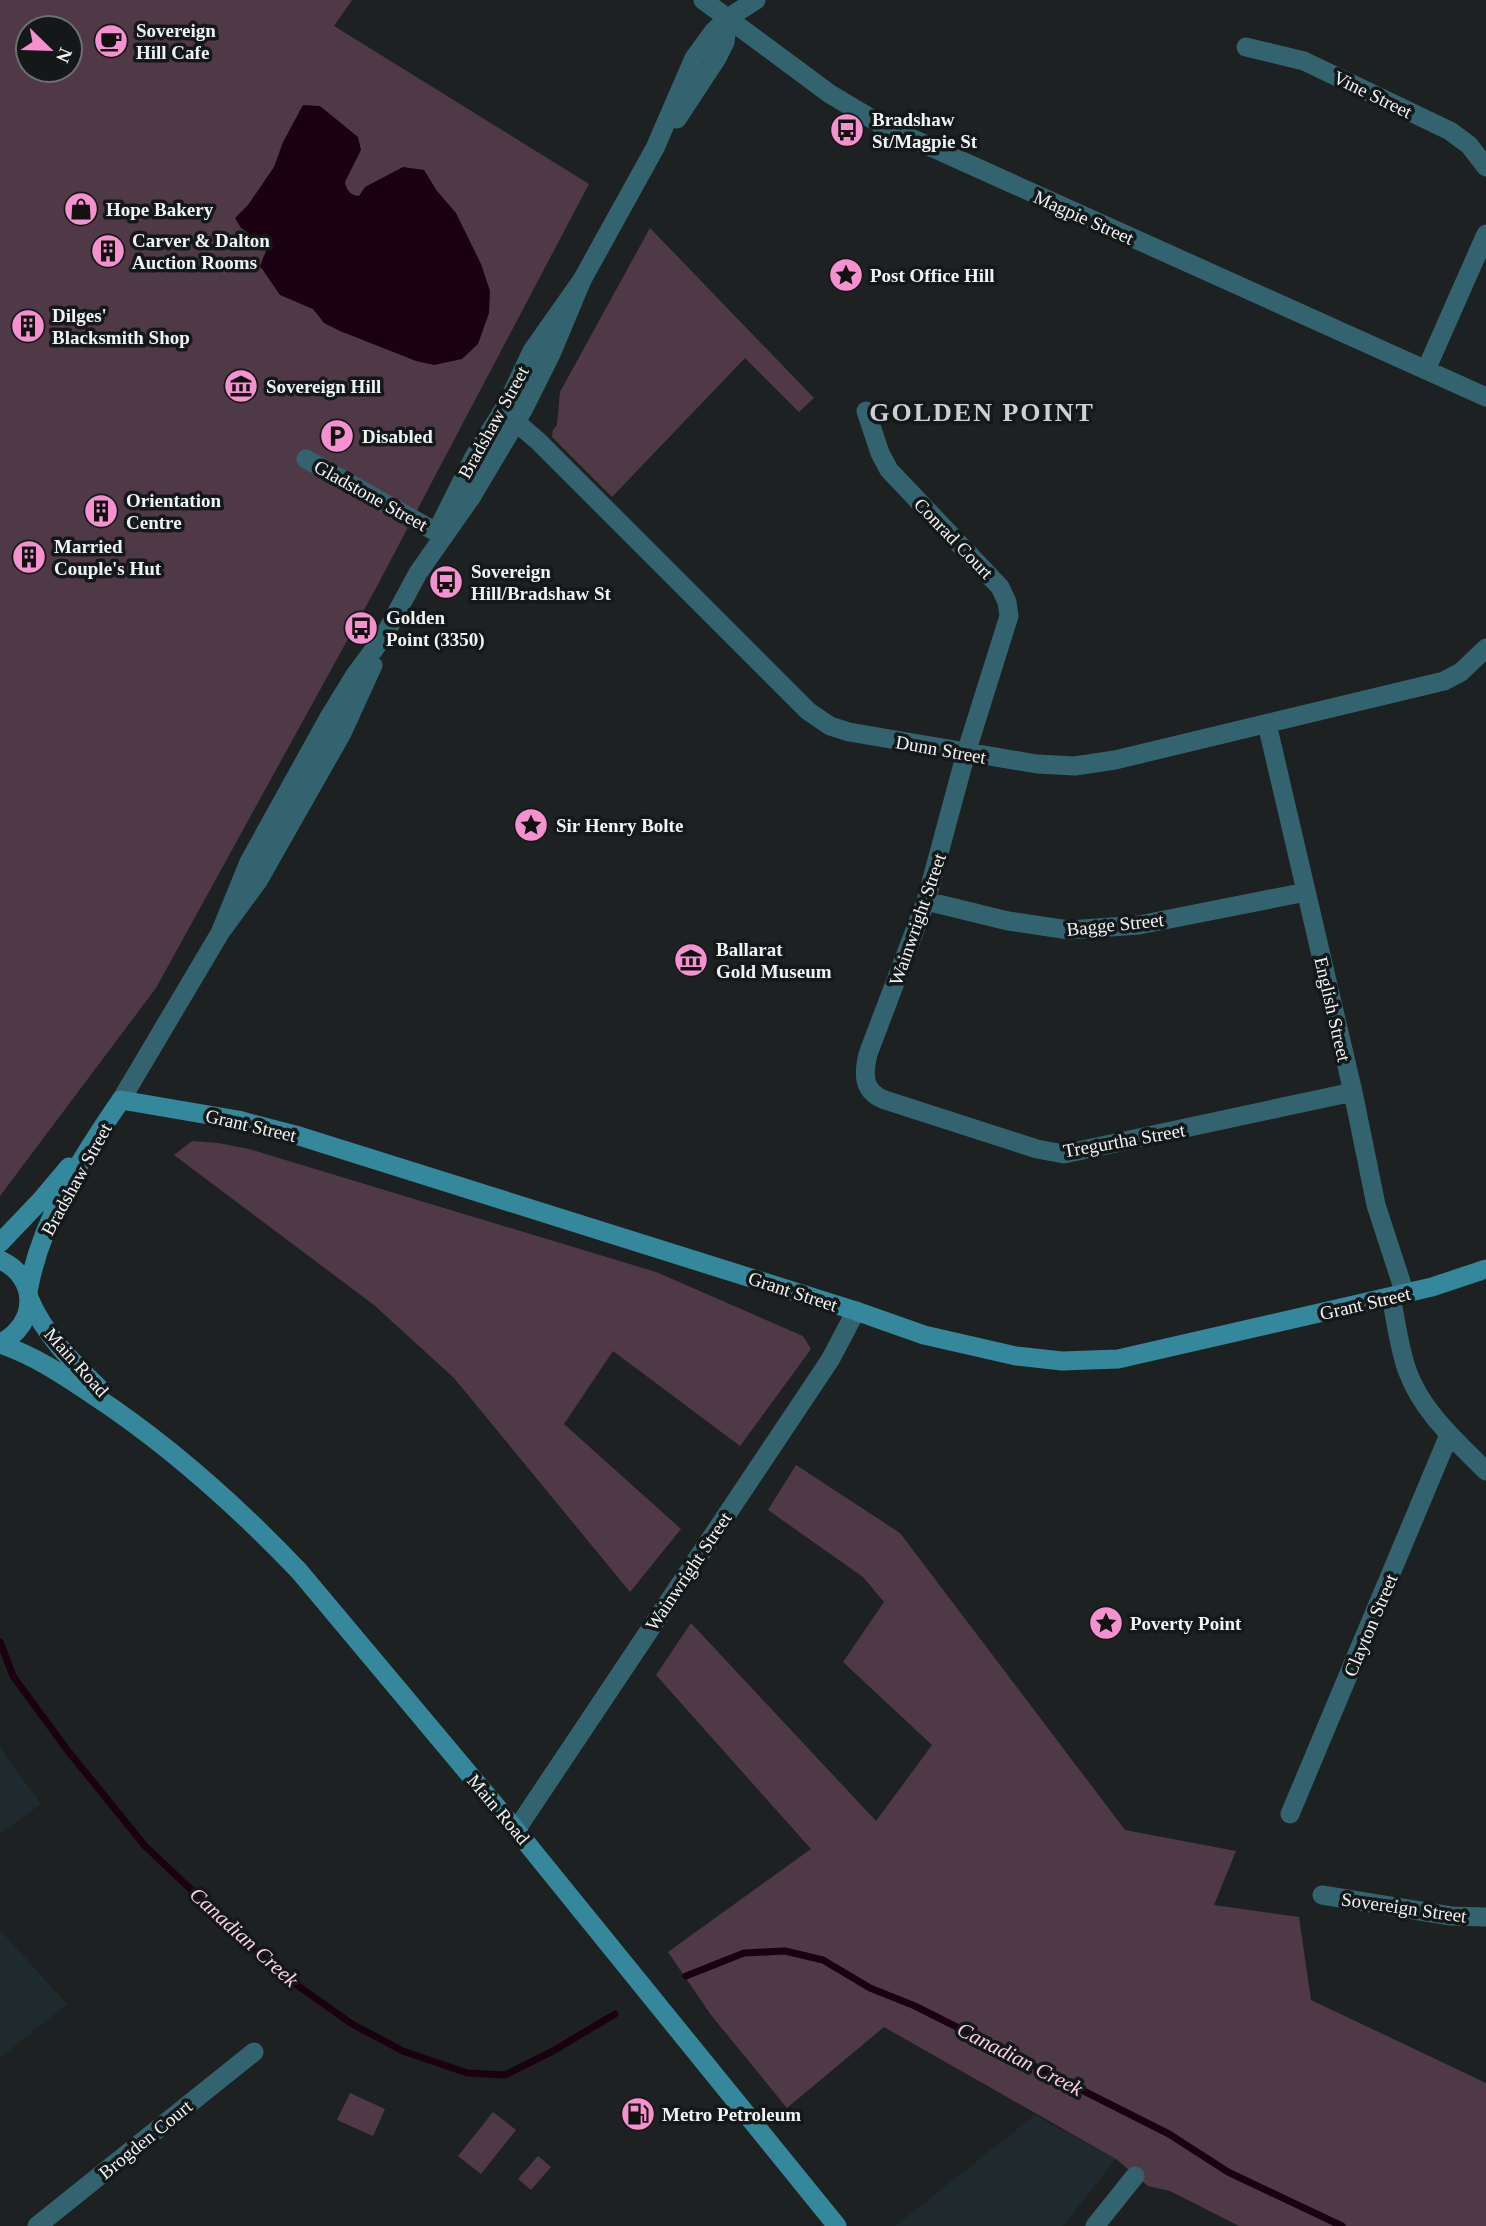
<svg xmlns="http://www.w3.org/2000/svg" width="1486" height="2226" font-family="'Times New Roman',serif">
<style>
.built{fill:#1e2a2d}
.green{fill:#503946;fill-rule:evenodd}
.water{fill:#1a0010}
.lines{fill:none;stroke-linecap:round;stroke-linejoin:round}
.stream{stroke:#1a0010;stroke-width:7}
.minor{stroke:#33636f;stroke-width:19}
.secondary{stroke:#35889b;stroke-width:19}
.labels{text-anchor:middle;stroke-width:7;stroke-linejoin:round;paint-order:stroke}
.poi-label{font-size:19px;font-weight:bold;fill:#f0f3f3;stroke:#141819;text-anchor:start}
.street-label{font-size:19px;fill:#f0f3f3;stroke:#141819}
.water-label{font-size:21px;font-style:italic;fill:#fad0e8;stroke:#141819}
.district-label{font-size:26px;font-weight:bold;letter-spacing:2px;fill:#cbd0d2;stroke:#141819}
</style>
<rect width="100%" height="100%" fill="#1d2122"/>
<path class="built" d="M 0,1748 L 41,1804 L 0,1834 Z
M 0,1930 L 67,2004 L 0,2058 Z
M 1035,2115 L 1116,2159 L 1063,2226 L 895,2226 Z"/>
<path class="green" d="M 0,0 L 352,0 L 334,26 L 589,184 L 376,588 L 156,988 L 0,1196 ZM 28,28 L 70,28 L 70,70 L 28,70 Z
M 650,228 L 814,398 L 799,412 L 745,358 L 612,497 L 552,437 L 553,430 L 557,425 L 560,392 Z
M 192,1141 L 218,1143 L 249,1149 L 656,1272 L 803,1336 L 811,1349 L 740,1446 L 613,1351 L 564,1424 L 681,1529 L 630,1592 L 454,1378 L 374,1305 L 174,1155 Z
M 796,1465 L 900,1533 L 1125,1830 L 1236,1851 L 1214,1905 L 1299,1917 L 1311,2000 L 1486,2083 L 1486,2226 L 1239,2226 L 1170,2191 L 1148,2186 L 1116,2159 L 884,2027 L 787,2108 L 711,2015 L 668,1952 L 811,1849 L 656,1675 L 691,1623 L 876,1821 L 932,1745 L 843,1662 L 884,1602 L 863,1577 L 768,1510 Z
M 350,2093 L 385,2109 L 373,2136 L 337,2120 Z
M 493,2112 L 516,2130 L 481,2174 L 458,2156 Z
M 538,2156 L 551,2167 L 531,2190 L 518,2179 Z"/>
<path class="water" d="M 303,105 L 320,106 L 358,137 L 361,150 L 345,182 C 347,191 350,195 359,196 L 365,187 L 403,167 L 424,170 L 437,191 L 456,213 L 481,264 L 490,291 L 489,313 L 478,344 L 462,359 L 434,365 L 416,361 L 340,331 L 324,323 L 313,309 L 280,295 L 260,266 L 268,246 L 241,228 L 235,218 L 248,205 L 274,167 L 283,142 Z"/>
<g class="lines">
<path class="stream" d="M 0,1642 L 13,1676 L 68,1751 L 145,1846 L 277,1971 L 352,2024 L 403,2051 L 467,2073 L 505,2075 L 553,2051 L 615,2014
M 686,1976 L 744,1953 L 785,1951 L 823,1960 L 870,1988 L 915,2006 L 1169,2134 L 1228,2172 L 1342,2226"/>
<path class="minor" d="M 703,0 L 830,94 L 882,125 L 1486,397
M 1246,47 L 1304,61 L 1450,131 L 1469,145 L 1486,167
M 677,119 L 717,58 L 725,42 L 728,18
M 1426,370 L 1486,234
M 503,411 L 538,441 L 808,711 L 830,726 L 849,732 L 1037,764 L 1075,766 L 1115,760 L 1444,681 L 1461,672 L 1486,648
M 866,411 L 880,453 L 889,470 L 1000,587 L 1007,602 L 1009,616 L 966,753 L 926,901 L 868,1054 C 863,1075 863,1092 885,1100 L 1037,1149 L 1064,1154 L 1353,1092
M 306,459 L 436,532
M 439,527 L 474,457 L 507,404 L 532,351 L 582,280 L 655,148 L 694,58 L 713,32 L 728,18 L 756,0
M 1267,724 L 1353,1092 L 1376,1205 L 1405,1294
M 926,901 L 1008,921 L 1069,930 L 1139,925 L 1306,892
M 220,933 L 249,862 L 328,719 L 355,675 L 384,636 L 418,573 L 472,496 L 523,410 L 551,354 L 582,280
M 121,1100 L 220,933 L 258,881 L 342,733 L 373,665
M 1391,1297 C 1396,1321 1399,1347 1407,1370 C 1422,1412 1456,1441 1486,1471
M 1290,1814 L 1449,1435
M 516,1830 L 830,1360 L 856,1311
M 1322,1895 L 1451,1916 L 1486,1917
M 37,2226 L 254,2052
M 1095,2226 L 1135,2176"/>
<path class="secondary" d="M 0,1243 L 42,1199 L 69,1167
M 0,1260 C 39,1277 38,1325 0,1343
M 28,1292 C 40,1222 81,1158 121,1100 L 238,1120 L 299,1136 L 856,1311 L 924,1335 L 1016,1356 L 1062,1361 L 1118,1359 L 1432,1287 L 1486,1269
M 29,1298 C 44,1334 71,1361 99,1388
M 0,1344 C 35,1356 63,1375 93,1395 C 169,1445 236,1505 299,1571 L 516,1830 L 837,2226"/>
</g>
<defs>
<g id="cafe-disc" transform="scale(1.75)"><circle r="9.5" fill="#f690cf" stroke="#141819"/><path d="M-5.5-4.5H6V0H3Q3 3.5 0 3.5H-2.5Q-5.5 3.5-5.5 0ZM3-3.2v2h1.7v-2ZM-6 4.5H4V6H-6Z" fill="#111"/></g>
<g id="bus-disc" transform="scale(1.75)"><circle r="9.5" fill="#f690cf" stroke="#141819"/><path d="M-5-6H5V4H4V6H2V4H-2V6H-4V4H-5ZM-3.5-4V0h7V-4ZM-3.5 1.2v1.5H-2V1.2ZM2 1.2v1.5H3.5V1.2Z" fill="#111"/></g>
<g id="shop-disc" transform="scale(1.75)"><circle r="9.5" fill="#f690cf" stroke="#141819"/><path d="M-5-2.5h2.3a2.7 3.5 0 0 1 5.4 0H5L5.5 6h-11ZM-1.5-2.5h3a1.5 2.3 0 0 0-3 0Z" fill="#111"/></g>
<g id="building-disc" transform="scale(1.75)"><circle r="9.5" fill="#f690cf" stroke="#141819"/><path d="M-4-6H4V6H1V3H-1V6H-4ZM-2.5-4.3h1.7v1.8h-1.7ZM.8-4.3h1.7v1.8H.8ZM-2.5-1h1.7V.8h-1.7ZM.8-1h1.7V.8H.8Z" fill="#111"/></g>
<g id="sight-disc" transform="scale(1.75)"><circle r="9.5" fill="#f690cf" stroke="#141819"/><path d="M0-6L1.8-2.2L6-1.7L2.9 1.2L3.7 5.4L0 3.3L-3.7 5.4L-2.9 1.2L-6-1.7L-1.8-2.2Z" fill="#111"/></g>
<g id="museum-disc" transform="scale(1.75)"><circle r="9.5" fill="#f690cf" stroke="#141819"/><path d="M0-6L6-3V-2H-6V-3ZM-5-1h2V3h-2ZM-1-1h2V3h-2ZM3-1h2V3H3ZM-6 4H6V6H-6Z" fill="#111"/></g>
<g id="parking-disc" transform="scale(1.75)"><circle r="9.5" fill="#f690cf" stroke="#141819"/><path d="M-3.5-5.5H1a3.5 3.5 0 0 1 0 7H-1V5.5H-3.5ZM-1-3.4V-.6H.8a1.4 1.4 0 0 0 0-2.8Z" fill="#111"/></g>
<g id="fuel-disc" transform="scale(1.75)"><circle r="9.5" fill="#f690cf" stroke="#141819"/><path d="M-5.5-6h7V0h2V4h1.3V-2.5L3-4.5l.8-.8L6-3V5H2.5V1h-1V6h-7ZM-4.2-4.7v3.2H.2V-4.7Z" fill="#111"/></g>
</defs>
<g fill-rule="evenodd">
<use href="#cafe-disc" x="111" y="41"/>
<use href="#bus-disc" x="847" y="130"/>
<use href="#shop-disc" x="81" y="209"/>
<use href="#building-disc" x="108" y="251"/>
<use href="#sight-disc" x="846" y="275"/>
<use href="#building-disc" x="28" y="326"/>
<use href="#museum-disc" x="241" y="386"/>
<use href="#parking-disc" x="337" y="436"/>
<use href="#building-disc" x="101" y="511"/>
<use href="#building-disc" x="29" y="557"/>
<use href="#bus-disc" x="446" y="582"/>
<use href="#bus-disc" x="361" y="628"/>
<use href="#sight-disc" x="531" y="825"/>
<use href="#museum-disc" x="691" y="960"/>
<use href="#sight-disc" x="1106" y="1623"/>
<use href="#fuel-disc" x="638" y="2114"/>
</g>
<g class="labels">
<g class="poi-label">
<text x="136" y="37">Sovereign<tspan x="136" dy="22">Hill Cafe</tspan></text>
<text x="872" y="126">Bradshaw<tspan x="872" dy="22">St/Magpie St</tspan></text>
<text x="106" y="216">Hope Bakery</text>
<text x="132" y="247">Carver &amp; Dalton<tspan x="132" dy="22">Auction Rooms</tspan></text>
<text x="870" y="282">Post Office Hill</text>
<text x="52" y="322">Dilges'<tspan x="52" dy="22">Blacksmith Shop</tspan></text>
<text x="266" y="393">Sovereign Hill</text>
<text x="362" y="443">Disabled</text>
<text x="126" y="507">Orientation<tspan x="126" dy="22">Centre</tspan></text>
<text x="54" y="553">Married<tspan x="54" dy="22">Couple's Hut</tspan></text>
<text x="471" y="578">Sovereign<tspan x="471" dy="22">Hill/Bradshaw St</tspan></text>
<text x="386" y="624">Golden<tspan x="386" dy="22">Point (3350)</tspan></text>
<text x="556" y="832">Sir Henry Bolte</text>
<text x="716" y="956">Ballarat<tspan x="716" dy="22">Gold Museum</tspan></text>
<text x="1130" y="1630">Poverty Point</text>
<text x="662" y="2121">Metro Petroleum</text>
</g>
<g class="street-label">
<text transform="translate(1373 94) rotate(26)" y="7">Vine Street</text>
<text transform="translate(1084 217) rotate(24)" y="7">Magpie Street</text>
<text transform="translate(493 422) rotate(-61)" y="7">Bradshaw Street</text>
<text transform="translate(371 495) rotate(29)" y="7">Gladstone Street</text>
<text transform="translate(954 538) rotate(46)" y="7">Conrad Court</text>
<text transform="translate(941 749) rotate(10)" y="7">Dunn Street</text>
<text transform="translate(917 919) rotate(-71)" y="7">Wainwright Street</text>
<text transform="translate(1115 924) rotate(-6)" y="7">Bagge Street</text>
<text transform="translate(1333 1009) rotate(77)" y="7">English Street</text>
<text transform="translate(251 1125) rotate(13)" y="7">Grant Street</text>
<text transform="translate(1124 1140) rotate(-10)" y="7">Tregurtha Street</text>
<text transform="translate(76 1179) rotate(-61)" y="7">Bradshaw Street</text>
<text transform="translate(793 1291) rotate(18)" y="7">Grant Street</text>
<text transform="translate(1365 1303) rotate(-13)" y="7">Grant Street</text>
<text transform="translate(77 1362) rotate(48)" y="7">Main Road</text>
<text transform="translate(688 1571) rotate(-56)" y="7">Wainwright Street</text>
<text transform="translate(1370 1625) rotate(-67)" y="7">Clayton Street</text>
<text transform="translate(499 1809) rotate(50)" y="7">Main Road</text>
<text transform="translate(1404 1907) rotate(8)" y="7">Sovereign Street</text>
<text transform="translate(145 2139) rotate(-39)" y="7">Brogden Court</text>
</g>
<g class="water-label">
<text transform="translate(244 1937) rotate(42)" y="7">Canadian Creek</text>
<text transform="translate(1020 2059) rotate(27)" y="7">Canadian Creek</text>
</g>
<g class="district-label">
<text x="982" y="421">GOLDEN POINT</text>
</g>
</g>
<g transform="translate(49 49) rotate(113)"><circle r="33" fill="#141819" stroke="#6c7070" stroke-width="2"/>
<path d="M0-5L12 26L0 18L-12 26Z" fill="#f690cf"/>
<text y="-10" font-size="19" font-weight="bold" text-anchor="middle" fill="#f0f3f3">N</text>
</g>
</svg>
